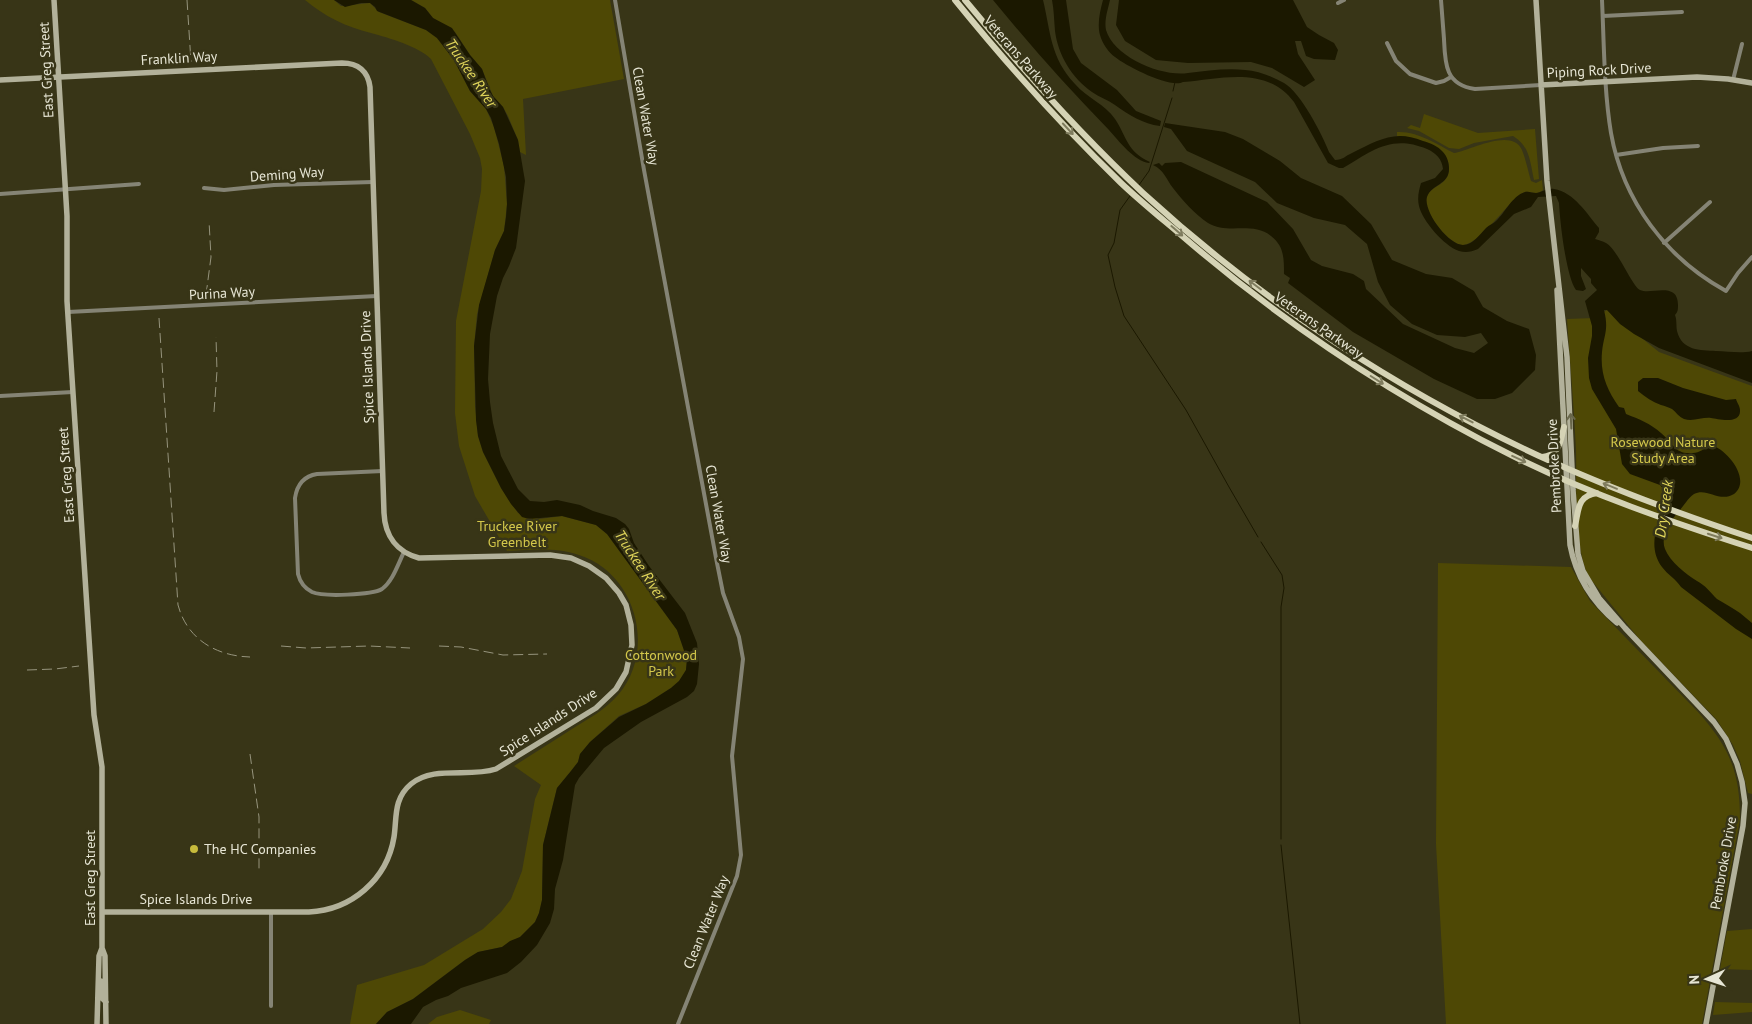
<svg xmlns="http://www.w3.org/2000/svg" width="1752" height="1024" font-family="'PT Sans',sans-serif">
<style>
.green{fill:#4e4805}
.water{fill:#1b1800}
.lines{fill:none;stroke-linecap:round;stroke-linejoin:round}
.stream{stroke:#1b1800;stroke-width:1}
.street{stroke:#858475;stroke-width:4}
.secondary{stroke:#b2b19a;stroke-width:5.5}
.primary{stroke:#d5d3b5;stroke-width:6}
.rail{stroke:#96947d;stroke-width:1;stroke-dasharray:10 5;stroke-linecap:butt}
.oneway{stroke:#7f7c5e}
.oneway2{stroke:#69674b}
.poi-dot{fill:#c7bb3c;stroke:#383517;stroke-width:2}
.labels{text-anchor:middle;stroke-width:5;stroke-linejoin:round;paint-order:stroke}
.street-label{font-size:14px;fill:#e7e6d5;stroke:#383517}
.park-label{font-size:14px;fill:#d4c84b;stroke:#383517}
.poi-label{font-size:14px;fill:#e7e6d5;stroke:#383517;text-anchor:start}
.water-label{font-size:15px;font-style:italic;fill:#e2d75b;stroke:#383517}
</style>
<rect width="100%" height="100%" fill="#383517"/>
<path class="green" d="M 305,0 L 334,0 L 341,6 L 370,3 L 379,12 L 426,30 L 437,38 L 454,60 L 470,91 L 486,109 L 494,127 L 504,166 L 507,204 L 504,231 L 495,250 L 477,314 L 474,346 L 475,406 L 478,436 L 483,452 L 501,488 L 518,513 L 539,519 L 562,516 L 596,525 L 607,534 L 677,630 L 687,659 L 686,670 L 679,681 L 671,688 L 646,704 L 619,716 L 590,742 L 580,754 L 578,762 L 571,771 L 557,788 L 543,845 L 542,900 L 539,913 L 535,922 L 520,937 L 502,947 L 478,952 L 465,960 L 413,999 L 387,1012 L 376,1024 L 350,1024 L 357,985 L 424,965 L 483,929 L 501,912 L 511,899 L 522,871 L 535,799 L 541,785 L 514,766 C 533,754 553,741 572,729 C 588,719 605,710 618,695 C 657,650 636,573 579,555 C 555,547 531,550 507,551 L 475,496 L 459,446 L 455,413 L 456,321 L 481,191 L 482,169 L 480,158 L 470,134 L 431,59 C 418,46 389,38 371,33 C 346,27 324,16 305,0 Z
M 411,0 L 610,0 L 624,79 L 523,99 L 526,155 L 520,152 L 518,140 L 508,116 L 503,107 L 493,96 L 482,69 L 470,55 L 455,32 L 433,18 L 425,8 Z
M 1424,114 L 1478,133 L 1535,129 L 1539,179 L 1534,180 C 1530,162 1530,146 1513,136 L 1474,143 L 1459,149 L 1449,148 L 1419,131 L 1407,128 L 1411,125 L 1420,128 Z
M 1397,132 C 1418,131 1436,144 1454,153 C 1471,150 1512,127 1522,150 C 1526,160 1528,171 1531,181 L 1536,183 L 1542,180 L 1543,190 C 1541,191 1539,193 1536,193 C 1529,193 1526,189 1518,196 C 1507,205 1476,247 1462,245 C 1449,244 1424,213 1426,199 C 1429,184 1449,188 1449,167 C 1449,155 1438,152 1429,147 C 1418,142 1409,135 1397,136 Z
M 1607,310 L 1659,352 L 1752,386 L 1752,794 L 1748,793 L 1740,761 L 1733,745 L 1717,720 L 1641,641 L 1588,576 C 1573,539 1577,490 1576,450 C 1574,406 1570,363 1567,319 L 1594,318 Z
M 1438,563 L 1571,567 L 1590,601 L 1698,712 C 1729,747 1740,771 1740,819 L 1702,1024 L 1446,1024 L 1436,844 Z
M 1752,929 L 1752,970 L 1720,969 L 1727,931 Z
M 1715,1002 L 1752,1003 L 1752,1012 L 1713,1015 Z
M 460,1010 L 491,1020 L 489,1024 L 428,1024 L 437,1017 Z"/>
<path class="water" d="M 334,0 L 411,0 L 425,8 L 433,18 L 452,28 L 470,55 L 482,69 L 489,88 L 493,96 L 503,107 L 518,140 L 525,181 L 516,248 L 509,266 L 503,278 L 497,296 L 490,334 L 488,379 L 490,402 L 493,423 L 501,456 L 518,489 L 530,501 L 544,502 L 557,500 L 580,505 L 593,511 L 616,518 L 625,524 L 629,529 L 634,543 L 649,566 L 685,613 L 697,643 L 699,664 L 697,684 L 694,691 L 687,697 L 641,722 L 604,748 L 579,778 L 575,785 L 563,860 L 555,889 L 554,909 L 550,923 L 537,945 L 521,962 L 507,973 L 461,988 L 448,996 L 436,1000 L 423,1007 L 411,1024 L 376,1024 L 387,1012 L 413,999 L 465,960 L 478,952 L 502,947 L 510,941 L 520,937 L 535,922 L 539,913 L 542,900 L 543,845 L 557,788 L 571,771 L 578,762 L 580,754 L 590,742 L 619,717 L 646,704 L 671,688 L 679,681 L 686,670 L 687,659 L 677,630 L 607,534 L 596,525 L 562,516 L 529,519 L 522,517 L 511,504 L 501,488 L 483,452 L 478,436 L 476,420 L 474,346 L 479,305 L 495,250 L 504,231 L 506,217 L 507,204 L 506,177 L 499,144 L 491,118 L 486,109 L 470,91 L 454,60 L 437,38 L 426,30 L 377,11 L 375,7 L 370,3 L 361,3 L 345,7 Z
M 993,0 L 1043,0 C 1051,33 1050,57 1075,84 C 1087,98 1105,104 1115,119 C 1127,137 1127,152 1150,162 L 1149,163 C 1134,161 1119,141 1109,130 C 1068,88 1030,45 993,0 Z
M 1052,0 L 1066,0 L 1073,49 L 1081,63 L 1117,90 L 1136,111 L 1161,121 L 1160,126 C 1143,124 1129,115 1115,105 C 1108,100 1099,97 1092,92 C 1072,78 1058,55 1055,31 C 1054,20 1054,10 1052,0 Z
M 1103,0 L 1110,0 C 1108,9 1104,20 1106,30 C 1114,57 1161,77 1188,73 C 1206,71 1226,68 1245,70 C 1258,71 1272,76 1284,83 C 1301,93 1322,134 1329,152 L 1335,160 C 1343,160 1345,156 1352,153 C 1377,141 1394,129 1423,141 C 1430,143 1438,146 1443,152 C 1447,156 1449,163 1449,169 C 1449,185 1431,184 1427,197 C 1423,211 1448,245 1463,245 C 1473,245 1480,234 1486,228 C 1489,225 1493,224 1496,221 C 1505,213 1512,196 1525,192 C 1529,191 1532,193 1536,193 C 1541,193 1547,188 1554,189 C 1574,192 1587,214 1599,228 L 1599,232 L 1595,239 C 1598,240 1603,241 1606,243 C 1618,250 1632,286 1640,290 C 1651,295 1678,281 1678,305 C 1678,309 1678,312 1675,315 C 1677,320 1676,325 1677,331 C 1682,351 1700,350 1716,351 C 1728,351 1740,354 1752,351 L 1752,383 L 1659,348 L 1634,334 L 1620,324 L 1607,310 L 1604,310 C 1609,330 1604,334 1602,352 C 1600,374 1607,390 1619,407 L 1624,408 L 1626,414 C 1639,419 1651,424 1661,433 C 1673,443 1675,455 1693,453 C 1699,453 1705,448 1711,445 C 1727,449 1752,480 1734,494 C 1719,503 1707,487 1694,494 C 1687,499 1684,506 1679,511 C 1670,521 1660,536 1665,549 C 1670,562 1686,574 1697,581 C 1705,585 1711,593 1717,599 C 1725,604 1733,608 1740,613 C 1744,616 1748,620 1752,623 L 1752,639 L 1736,629 L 1681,587 C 1676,579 1668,575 1662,567 C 1644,542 1663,518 1666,492 L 1660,485 L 1630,474 L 1622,464 L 1616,429 L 1592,389 L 1589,378 L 1588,358 L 1592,336 L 1592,326 L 1585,301 L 1597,290 L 1591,283 L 1591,279 L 1581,268 L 1581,276 L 1586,289 L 1583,291 L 1576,290 C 1566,276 1560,222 1559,203 L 1556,196 L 1538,197 L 1531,207 L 1514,214 L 1478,249 C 1471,252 1466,253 1459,251 C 1444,246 1422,220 1419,206 C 1417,198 1419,190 1421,183 L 1435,178 L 1443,169 C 1442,159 1436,153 1427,149 C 1391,134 1372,151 1343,168 L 1339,168 L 1328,163 L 1294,102 C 1266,65 1221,79 1183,82 C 1171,89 1126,66 1115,57 C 1109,53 1102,43 1100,35 C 1097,24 1100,11 1103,0 Z
M 1119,0 L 1293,0 L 1307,27 L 1319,35 L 1334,43 L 1338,50 L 1335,60 L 1314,59 L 1306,56 L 1301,41 L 1295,41 L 1298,54 L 1315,80 L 1304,87 L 1272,68 L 1251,62 L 1188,63 L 1156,60 L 1125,41 L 1116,25 Z
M 1165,123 L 1225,132 L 1243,139 L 1280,161 L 1301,178 L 1342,196 L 1371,224 L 1392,260 L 1426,274 L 1452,278 L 1474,291 L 1483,307 L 1507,321 L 1529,329 L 1536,355 L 1535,370 L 1512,393 L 1495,399 L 1477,399 L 1434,379 L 1353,332 L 1288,283 L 1290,278 L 1284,274 C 1284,258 1284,246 1271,236 C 1252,221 1227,235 1208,223 C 1195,214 1182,200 1173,188 C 1166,179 1164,170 1153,165 L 1159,163 L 1162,166 L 1165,163 L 1181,162 L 1267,202 L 1293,229 L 1311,260 L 1322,266 L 1353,274 L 1364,281 L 1366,289 L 1403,324 L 1455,348 L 1474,353 L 1488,343 L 1481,333 L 1465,337 L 1437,335 L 1412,324 L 1390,305 L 1378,282 L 1367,244 L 1345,225 L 1314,218 L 1277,203 L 1255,182 L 1187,151 L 1171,129 L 1164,127 Z
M 1643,378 L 1658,378 L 1683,388 L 1726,400 L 1736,399 C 1737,403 1740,406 1740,410 C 1741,425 1718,419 1711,418 C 1702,417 1693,422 1684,419 C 1679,417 1676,412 1672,409 C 1668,407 1665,406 1661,405 C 1653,402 1645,397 1638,391 L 1638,382 Z"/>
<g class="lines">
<path class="stream" d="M 1173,91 L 1175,82
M 1139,185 L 1149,171 L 1172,98
M 1130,196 L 1120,210 L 1114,243 L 1108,255 L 1115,287 L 1124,316 L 1186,410 L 1229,487 L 1258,537
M 1261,542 L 1282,575 L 1284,588 L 1281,607 L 1281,839
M 1281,845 L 1300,1024"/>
<path class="street" d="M 615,0 L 644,170 L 716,558 L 723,593 L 739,637 L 743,659 L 732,756 L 741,855 L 737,876 L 678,1024
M 1441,0 C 1442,13 1443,26 1444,39 C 1445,63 1445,85 1475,89 L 1541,85
M 1602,0 C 1604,43 1604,91 1611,133 C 1623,201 1666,258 1726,291 L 1738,273 L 1752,257
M 1338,3 L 1344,0
M 1603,16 L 1682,12
M 1387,43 L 1396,61 L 1410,74 L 1436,83 L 1444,81 L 1451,77
M 1733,80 L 1742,44
M 1616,155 L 1663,148 L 1698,146
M 204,188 L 224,190 L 274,185 L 373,182
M 0,194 L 139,184
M 1664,243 L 1710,202
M 68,312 L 377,296
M 0,396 L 73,392
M 383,471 L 317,474 C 304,476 297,485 295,498 L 298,574 C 300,582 304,588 312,592 C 323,597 372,595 382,589 C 393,581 398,564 404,552
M 271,1006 L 271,912"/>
<path class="secondary" d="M 54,0 L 67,216 L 67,301 L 94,715 L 102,767 L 102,948 L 105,956 L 106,1024
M 1536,0 L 1547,181 L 1567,357 L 1573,490 L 1578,554 L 1583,571 L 1599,598 L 1625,628 L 1714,722 L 1726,739 L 1737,764 L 1742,782 L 1745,803 L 1743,826 L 1706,1024
M 0,80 L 342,63 C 358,63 368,71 370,87 L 384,513 C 385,536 397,552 419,558 L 550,555 L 571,558 L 589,566 L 606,578 L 619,593 L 626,605 L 631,625 L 632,645 L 626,672 L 616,689 L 596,708 L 496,769 C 469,778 434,765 411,784 C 393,799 397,818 394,837 C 387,880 351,910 309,912 L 102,912
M 1541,85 L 1697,77 L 1728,79 L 1752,83
M 1557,290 L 1570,545 C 1576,577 1592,602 1617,623
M 101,981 L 102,998 L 106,1002
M 97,1024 L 99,956 L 102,948"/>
<path class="primary" d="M 955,0 C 1007,64 1062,126 1121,183 C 1140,201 1161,218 1181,235 C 1282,322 1393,396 1513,456 C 1589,494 1671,522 1752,548
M 965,0 C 1021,68 1079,133 1143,193 C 1262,302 1401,393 1548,460 C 1614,490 1683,515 1752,538
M 1542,457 C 1560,455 1560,442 1564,427
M 1575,526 C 1579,509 1577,496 1597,493"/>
<path class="rail" d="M 187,0 L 191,62
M 206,295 L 211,257 L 209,221
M 159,318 L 178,605 C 187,639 216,656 250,657
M 214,412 L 217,371 L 216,337
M 281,646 L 306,648 L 369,646 L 410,648
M 439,646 L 461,647 L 503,655 L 547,654
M 27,670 L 55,669 L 79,666
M 250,754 L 259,817 L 259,870"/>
</g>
<defs><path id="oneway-shaft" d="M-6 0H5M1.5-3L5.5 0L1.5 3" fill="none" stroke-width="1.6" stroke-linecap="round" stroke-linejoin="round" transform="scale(1.25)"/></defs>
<g class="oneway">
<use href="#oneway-shaft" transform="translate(1068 129) rotate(47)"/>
<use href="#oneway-shaft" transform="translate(1177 231) rotate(41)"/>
<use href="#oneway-shaft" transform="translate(1255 285) rotate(-143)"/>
<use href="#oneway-shaft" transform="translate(1377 380) rotate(32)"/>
<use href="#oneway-shaft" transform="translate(1466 419) rotate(-153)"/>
<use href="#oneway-shaft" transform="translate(1519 459) rotate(25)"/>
<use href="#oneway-shaft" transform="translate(1610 486) rotate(-158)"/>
<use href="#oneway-shaft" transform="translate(1715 536) rotate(18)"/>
</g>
<use class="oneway2" href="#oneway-shaft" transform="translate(1571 421) rotate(-93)"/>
<circle class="poi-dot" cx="194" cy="849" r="5"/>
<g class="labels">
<g class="street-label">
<text transform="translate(1021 57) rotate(49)" y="5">Veterans Parkway</text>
<text transform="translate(179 58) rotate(-3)" y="5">Franklin Way</text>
<text transform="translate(46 70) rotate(-93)" y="5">East Greg Street</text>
<text transform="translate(1599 70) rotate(-3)" y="5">Piping Rock Drive</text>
<text transform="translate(646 116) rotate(80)" y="5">Clean Water Way</text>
<text transform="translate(287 174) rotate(-4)" y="5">Deming Way</text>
<text transform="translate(222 293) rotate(-3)" y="5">Purina Way</text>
<text transform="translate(1319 325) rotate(35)" y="5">Veterans Parkway</text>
<text transform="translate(367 367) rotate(-92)" y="5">Spice Islands Drive</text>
<text transform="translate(1554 466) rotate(-93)" y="5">Pembroke Drive</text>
<text transform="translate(66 475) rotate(-94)" y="5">East Greg Street</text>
<text transform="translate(719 514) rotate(80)" y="5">Clean Water Way</text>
<text transform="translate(548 722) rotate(-33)" y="5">Spice Islands Drive</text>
<text transform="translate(1723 863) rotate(-80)" y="5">Pembroke Drive</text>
<text transform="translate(90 878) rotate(-90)" y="5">East Greg Street</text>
<text x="196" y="904">Spice Islands Drive</text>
<text transform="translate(706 922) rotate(-68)" y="5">Clean Water Way</text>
</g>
<g class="park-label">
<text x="1663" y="447">Rosewood Nature<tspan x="1663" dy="16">Study Area</tspan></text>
<text x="517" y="531">Truckee River<tspan x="517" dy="16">Greenbelt</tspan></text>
<text x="661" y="660">Cottonwood<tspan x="661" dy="16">Park</tspan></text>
</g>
<g class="poi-label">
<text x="204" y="854">The HC Companies</text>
</g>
<g class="water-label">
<text transform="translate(471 73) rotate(56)" y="5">Truckee River</text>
<text transform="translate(1664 509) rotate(-82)" y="5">Dry Creek</text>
<text transform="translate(640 565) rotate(57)" y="5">Truckee River</text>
</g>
</g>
<g transform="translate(1707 979) rotate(267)" stroke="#383517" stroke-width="4" paint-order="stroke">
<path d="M0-4L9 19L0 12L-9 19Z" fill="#e7e6d5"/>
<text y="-8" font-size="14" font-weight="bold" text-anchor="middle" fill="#e7e6d5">N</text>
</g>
</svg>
